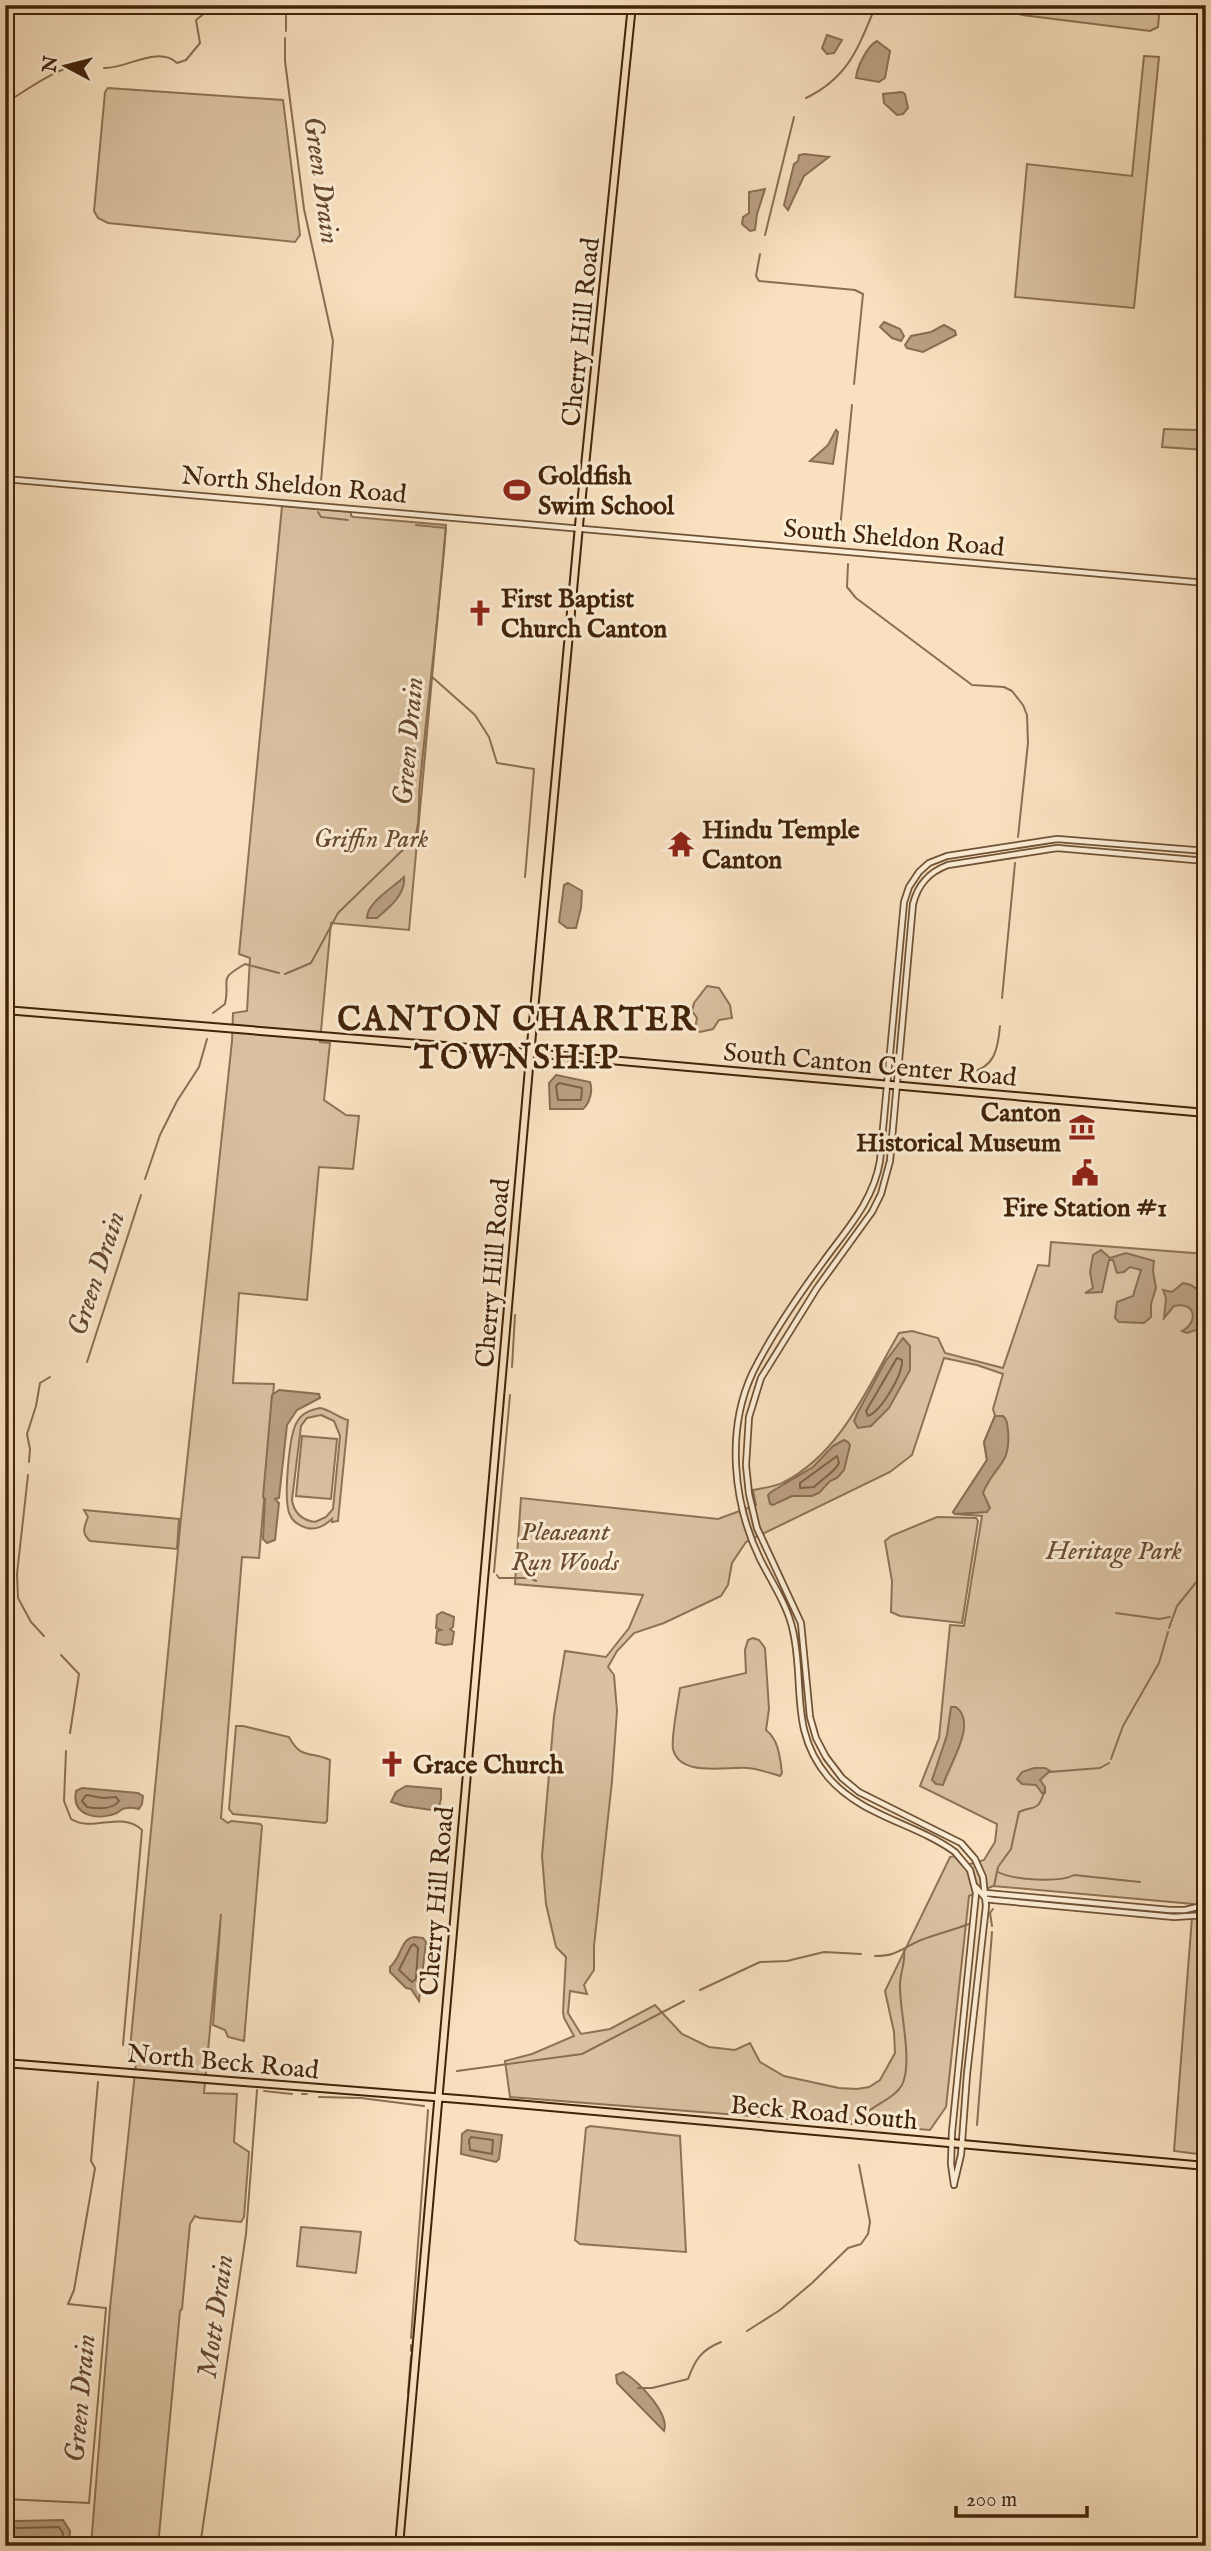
<svg xmlns="http://www.w3.org/2000/svg" width="1211" height="2551" font-family="'IM FELL English',serif">
<style>
.green{fill:#dac1a0;stroke:#8e7254;stroke-width:2;fill-rule:evenodd}
.water{fill:#baa081;stroke:#8a6e51;stroke-width:2}
.lines{fill:none;stroke-linecap:round;stroke-linejoin:round}
.shore{stroke:#7e6245;stroke-width:2}
.stream{stroke:#8a6e51;stroke-width:2}
.minor-casing{stroke:#6f5236;stroke-width:8}
.major-casing{stroke:#412309;stroke-width:10}
.minor{stroke:#fbecd5;stroke-width:4.5}
.major{stroke:#f9e1bf;stroke-width:6}
.labels{text-anchor:middle;stroke-width:6;stroke-linejoin:round;paint-order:stroke}
.street-label{font-size:26px;fill:#412309;stroke:#fbecd5}
.poi-label{font-size:26px;font-weight:bold;fill:#412309;stroke:#fbecd5;text-anchor:start}
.park-label{font-size:26px;font-style:italic;fill:#674a2f;stroke:#fbecd5}
.water-label{font-size:28px;font-style:italic;fill:#65482d;stroke:#fbecd5}
.district-label{font-size:33px;font-weight:bold;letter-spacing:2px;fill:#412309;stroke:#fbecd5}
</style>
<rect width="100%" height="100%" fill="#f9e1bf"/>
<filter id="stains"><feTurbulence type="fractalNoise" baseFrequency=".00286" numOctaves="4"/><feColorMatrix values="0 0 0 0 .2 0 0 0 0 .09 0 0 0 0 .02 0 0 0 .5 -.17"/></filter>
<radialGradient id="worn" r=".72"><stop offset=".6" stop-color="#630" stop-opacity="0"/><stop offset="1" stop-color="#630" stop-opacity=".3"/></radialGradient>
<path class="green" d="M 1006,5 L 1160,5 L 1158,27 L 1150,31 L 1022,15 L 1009,10 Z
M 1144,56 L 1159,57 L 1134,308 L 1015,297 L 1027,164 L 1132,176 Z
M 108,88 L 283,100 L 300,235 L 295,242 L 108,223 L 98,218 L 94,211 L 105,92 Z
M 1206,427 L 1206,450 L 1162,447 L 1164,429 L 1195,430 Z
M 282,506 L 351,512 L 351,516 L 354,517 L 446,525 L 409,930 L 331,923 L 320,1042 L 330,1043 L 324,1100 L 346,1115 L 359,1116 L 353,1169 L 319,1167 L 307,1300 L 239,1293 L 233,1383 L 274,1384 L 259,1558 L 242,1557 L 221,1818 L 228,1823 L 231,1821 L 260,1824 L 262,1826 L 244,2041 L 228,2037 L 225,2030 L 213,2025 L 221,1914 L 204,2093 L 237,2094 L 234,2142 L 249,2152 L 244,2217 L 241,2222 L 200,2218 L 195,2216 L 190,2224 L 182,2309 L 180,2311 L 158,2546 L 91,2546 L 110,2308 L 136,2063 L 129,2059 L 181,1518 L 232,1041 L 233,1013 L 247,1011 L 250,958 L 239,954 Z
M 707,986 L 719,988 L 730,1005 L 732,1018 L 719,1020 L 713,1029 L 700,1032 L 695,1029 L 697,1018 L 692,1011 L 694,1003 Z
M 1051,1242 L 1206,1254 L 1206,2155 L 1174,2151 L 1193,1904 L 993,1886 L 969,1896 L 946,2107 L 930,2130 L 510,2097 L 505,2061 L 532,2054 L 574,2036 L 564,2018 L 563,2012 L 566,1957 L 556,1947 L 546,1904 L 542,1856 L 554,1716 L 565,1651 L 606,1657 L 629,1628 L 643,1595 L 515,1584 L 521,1498 L 718,1519 L 756,1505 L 753,1490 C 763,1488 775,1487 784,1482 C 842,1452 868,1386 899,1333 L 912,1331 L 938,1338 L 945,1353 L 1003,1368 L 1038,1265 L 1049,1266 ZM 944,1358 L 977,1365 L 1003,1374 L 993,1409 L 995,1416 L 984,1442 L 987,1460 L 953,1512 L 955,1514 L 982,1516 L 964,1626 L 950,1625 L 939,1738 L 920,1786 L 997,1824 L 995,1842 L 984,1860 L 963,1866 L 954,1856 L 950,1857 L 885,1991 L 894,2032 L 895,2053 L 880,2080 L 869,2087 L 857,2089 L 839,2088 L 784,2076 L 760,2062 L 750,2043 L 735,2050 L 709,2047 L 682,2034 L 655,2005 L 610,2029 L 581,2034 L 568,2013 L 570,1991 L 587,1994 L 584,1985 L 594,1970 L 594,1946 L 612,1781 L 617,1711 L 614,1675 L 608,1667 L 617,1651 L 634,1633 L 664,1623 L 721,1596 L 728,1585 L 732,1563 L 746,1542 L 890,1472 L 912,1455 Z
M 320,1408 C 331,1410 339,1418 348,1420 L 338,1521 L 332,1522 L 332,1519 C 324,1526 317,1530 307,1528 C 300,1526 293,1522 290,1515 C 283,1502 289,1434 297,1422 C 302,1413 310,1410 320,1408 ZM 321,1415 L 334,1421 L 340,1436 L 333,1509 L 326,1517 L 315,1522 C 301,1520 294,1513 292,1500 L 301,1426 L 307,1418 Z
M 302,1436 L 337,1439 L 331,1499 L 296,1496 Z
M 84,1510 L 179,1519 L 177,1549 L 90,1541 C 81,1533 84,1527 88,1517 Z
M 937,1517 L 976,1518 L 978,1521 L 962,1623 L 900,1616 L 891,1612 L 892,1581 L 885,1541 L 891,1536 Z
M 753,1638 L 759,1640 L 765,1648 L 769,1709 L 766,1730 C 779,1740 780,1758 782,1773 L 780,1776 C 770,1773 759,1769 748,1768 C 727,1766 680,1778 673,1749 C 671,1738 678,1702 680,1688 L 746,1673 L 745,1650 L 748,1640 Z
M 236,1726 L 243,1726 L 289,1737 C 301,1760 311,1751 330,1760 L 327,1821 L 325,1823 L 233,1814 L 229,1809 Z
M 590,2126 L 680,2136 L 686,2252 L 580,2244 L 575,2240 L 586,2128 Z
M 301,2227 L 361,2232 L 356,2273 L 297,2266 Z"/>
<path class="water" d="M 827,35 L 842,40 L 834,53 L 827,54 L 822,48 Z
M 877,41 L 890,51 L 885,78 L 879,82 L 856,78 C 857,67 867,46 877,41 Z
M 902,92 L 905,94 L 908,108 L 903,114 L 897,115 L 884,103 L 883,94 Z
M 804,154 L 829,157 L 804,176 L 788,210 L 784,205 L 794,164 L 798,161 L 799,155 Z
M 765,189 L 757,214 L 755,230 L 750,231 L 742,224 L 743,217 L 749,213 L 749,192 Z
M 884,322 L 900,329 L 904,336 L 901,341 L 892,338 L 880,327 Z
M 944,325 L 955,331 L 956,335 L 923,352 L 907,348 L 905,345 L 911,336 L 931,332 Z
M 836,430 L 838,432 L 833,464 L 810,461 L 828,445 Z
M 404,877 C 406,894 389,908 377,918 L 367,918 C 367,902 394,887 404,877 Z
M 568,883 L 582,891 L 581,908 L 576,928 L 567,928 L 559,922 L 564,885 Z
M 556,1075 L 590,1082 C 593,1090 590,1103 583,1109 L 550,1109 L 549,1083 Z
M 1101,1250 L 1110,1258 L 1126,1253 L 1154,1261 L 1153,1271 L 1156,1288 L 1151,1304 L 1151,1317 L 1144,1323 L 1119,1322 L 1115,1318 L 1117,1302 L 1133,1296 L 1141,1270 L 1130,1267 L 1124,1272 L 1117,1273 L 1113,1260 L 1109,1260 L 1102,1292 L 1085,1293 L 1093,1288 L 1090,1272 L 1093,1255 Z
M 1183,1283 L 1191,1285 L 1206,1296 L 1206,1323 L 1202,1328 L 1187,1333 L 1182,1331 C 1200,1321 1194,1301 1174,1306 L 1164,1318 L 1166,1298 L 1163,1290 L 1172,1292 Z
M 903,1338 L 910,1346 L 910,1370 L 889,1408 L 871,1426 L 858,1428 L 854,1421 L 857,1414 L 885,1362 Z
M 279,1390 L 319,1394 L 320,1398 L 297,1410 L 287,1425 L 279,1498 L 275,1499 L 279,1503 L 275,1540 L 267,1543 L 263,1539 L 265,1499 L 263,1497 L 272,1395 Z
M 995,1416 L 1003,1416 C 1008,1421 1007,1424 1008,1431 C 1011,1466 994,1465 983,1493 L 990,1508 L 987,1512 L 955,1514 L 953,1512 L 987,1460 L 984,1442 Z
M 844,1440 L 848,1442 L 850,1445 L 844,1470 L 837,1478 L 830,1481 L 819,1493 L 812,1496 L 792,1496 L 773,1505 L 770,1504 L 768,1495 L 771,1492 L 813,1467 L 833,1446 Z
M 442,1612 L 454,1617 L 453,1627 L 450,1629 L 454,1632 L 452,1644 L 444,1645 L 436,1643 L 437,1631 L 441,1630 L 436,1628 L 437,1615 Z
M 951,1707 L 956,1707 C 978,1723 949,1765 943,1785 L 936,1784 L 932,1780 L 947,1735 Z
M 1034,1768 L 1045,1768 L 1050,1771 L 1040,1780 L 1045,1787 L 1045,1793 L 1042,1793 L 1036,1785 L 1022,1784 L 1017,1779 L 1022,1772 Z
M 406,1786 L 441,1789 L 441,1799 L 438,1811 L 404,1806 L 391,1802 L 396,1792 Z
M 82,1788 L 138,1793 L 143,1796 L 142,1804 L 139,1809 C 135,1808 131,1807 127,1808 C 122,1808 121,1810 117,1813 C 98,1821 71,1816 76,1791 Z
M 414,1937 L 423,1938 L 426,1942 L 419,2001 L 411,1989 L 406,1988 L 390,1972 L 390,1967 C 402,1957 400,1939 414,1937 Z
M 467,2130 L 502,2135 L 499,2159 L 496,2162 L 461,2154 L 462,2134 Z
M 623,2372 C 638,2381 670,2413 664,2431 L 617,2383 L 616,2375 Z
M 5,2519 L 17,2521 L 63,2520 L 70,2531 L 69,2546 L 5,2546 Z"/>
<g class="lines">
<path class="shore" d="M 559,1083 L 582,1088 L 581,1100 L 558,1100 L 556,1086 Z
M 897,1358 L 902,1360 C 903,1375 881,1411 868,1416 L 866,1411 Z
M 837,1456 L 839,1463 C 835,1472 822,1479 814,1487 L 800,1488 L 800,1483 Z
M 86,1795 L 103,1798 L 116,1797 L 119,1801 C 112,1810 98,1809 87,1807 L 82,1801 Z
M 414,1944 L 418,1948 L 416,1979 L 412,1982 L 399,1970 L 411,1946 Z
M 471,2137 L 493,2140 L 492,2154 L 470,2150 L 469,2140 Z
M 5,2526 L 17,2528 L 59,2527 L 63,2533 L 62,2546"/>
<path class="stream" d="M 286,31 L 286,5
M 285,38 L 285,61 L 304,209 L 333,341 L 320,493
M 104,68 C 126,69 158,45 177,63 L 186,60 L 200,43 L 196,20 L 215,5
M 806,98 C 849,77 858,48 876,5
M 5,103 C 23,93 68,59 87,66
M 765,235 L 794,117
M 760,254 L 756,276 L 759,281 L 855,290 L 863,294 L 854,384
M 318,512 L 321,517 L 348,520
M 839,539 L 852,405
M 848,564 L 847,587 L 856,598 L 972,685 L 1004,687 L 1012,691 L 1023,705 L 1027,715 L 1028,743 L 1018,837
M 431,676 L 475,715 L 489,737 L 497,763 L 534,769 L 525,877
M 285,974 L 311,963 L 338,913 L 413,840 C 421,829 418,798 420,783 C 428,698 439,613 446,528 L 416,525
M 1002,998 L 1015,863
M 213,1013 L 225,1004 C 231,977 216,981 245,964 L 279,973
M 970,1072 C 995,1068 998,1048 1000,1026
M 145,1179 L 160,1135 L 177,1101 L 199,1067 L 207,1039
M 87,1362 L 141,1195
M 512,1367 L 515,1315
M 29,1462 L 30,1449 L 27,1434 L 36,1406 L 40,1383 L 50,1377
M 28,1475 L 17,1574 L 18,1598 L 31,1622 L 44,1636
M 494,1572 L 510,1395
M 497,1575 L 499,1578 L 530,1578 L 536,1581
M 1116,1613 L 1159,1619 L 1170,1617
M 1169,1628 L 1177,1606 L 1206,1570
M 61,1655 L 79,1674 L 70,1733
M 66,1751 L 64,1801 L 71,1819 C 93,1833 122,1810 142,1830 L 123,2045
M 1111,1759 L 1123,1726 L 1159,1663 L 1168,1632
M 1049,1772 L 1100,1768 L 1109,1763
M 998,1872 C 1012,1880 1060,1883 1074,1875 L 1140,1882
M 994,1886 L 998,1867 L 1011,1849 L 1019,1812 C 1033,1805 1038,1813 1044,1792
M 992,1926 L 990,1913 L 993,1909
M 875,1956 C 898,1956 902,1948 921,1940 C 937,1934 953,1930 969,1924
M 700,1990 L 760,1962 L 787,1961 L 824,1952 L 861,1954
M 457,2071 L 582,2054 L 684,2001
M 264,2091 L 292,2094
M 302,2094 L 307,2094
M 319,2097 L 361,2098 L 424,2106
M 864,2115 C 875,2104 895,2098 902,2085 C 913,2063 900,2012 900,1988 C 899,1975 906,1962 904,1951
M 977,2125 L 992,1932
M 747,2331 L 780,2310 L 812,2283 L 848,2248 L 861,2244 L 868,2234 L 870,2222 L 859,2165
M 411,2338 L 428,2110
M 411,2351 L 411,2345
M 638,2388 L 652,2388 L 688,2379 C 695,2360 701,2350 721,2342
M 408,2393 L 411,2356
M 5,2499 L 89,2503 L 106,2308 L 68,2304 L 74,2290 L 95,2168 L 91,2161 L 98,2082
M 200,2546 L 246,2234 L 257,2090"/>
<g class="minor-casing">
<path id="minor" d="M 5,479 L 1206,583
M 976,1887 L 986,1899 L 993,1900 L 1174,1917 L 1206,1915
M 986,1893 L 1170,1910 L 1185,1910 L 1206,1905
M 954,2184 L 961,2155 L 967,2074 L 986,1906 L 983,1877 L 975,1859 L 961,1843 L 859,1792 L 842,1778 L 826,1757 L 816,1738 L 810,1717 L 801,1623 L 757,1528 L 749,1494 L 746,1465 L 749,1417 L 761,1378 L 817,1288 L 872,1212 L 881,1194 L 890,1161 L 913,904 C 918,884 929,872 948,865 L 1057,848 L 1206,861
M 954,2185 L 951,2164 L 952,2132 L 976,1893 L 970,1870 L 955,1852 C 915,1823 861,1816 828,1777 C 789,1731 805,1684 793,1631 C 788,1606 771,1581 760,1559 C 733,1503 726,1431 752,1374 C 771,1335 798,1296 823,1262 C 846,1230 873,1202 880,1161 L 904,902 L 909,887 L 919,872 L 929,863 L 947,856 L 1057,839 L 1206,851"/>
</g>
<g class="major-casing">
<path id="major" d="M 5,1010 L 542,1054 L 1206,1113
M 5,2063 L 471,2100 L 1206,2166
M 399,2546 L 534,1011 L 580,515 L 632,5"/>
</g>
<use href="#minor" class="minor"/>
<use href="#major" class="major"/>
</g>
<defs>
<g id="stadium-bare" transform="scale(2.1)"><path d="M0-5a6.5 5 0 1 0 0 10a6.5 5 0 1 0 0-10ZM-3.5-1.8h7v3.6h-7Z" fill="#8f2418" stroke="#fbecd5" stroke-width="2.5" paint-order="stroke"/></g>
<g id="church-bare" transform="scale(2.1)"><path d="M-1.2-6h2.4v3.5h3.3v2.4h-3.3V6h-2.4V-.1h-3.3v-2.4h3.3Z" fill="#8f2418" stroke="#fbecd5" stroke-width="2.5" paint-order="stroke"/></g>
<g id="temple-bare" transform="scale(2.1)"><path d="M0-6L5-2H3V0L6.5 2.5H4V6H1.5V3h-3V6H-4V2.5H-6.5L-3 0V-2H-5Z" fill="#8f2418" stroke="#fbecd5" stroke-width="2.5" paint-order="stroke"/></g>
<g id="museum-bare" transform="scale(2.1)"><path d="M0-6L6-3V-2H-6V-3ZM-5-1h2V3h-2ZM-1-1h2V3h-2ZM3-1h2V3H3ZM-6 4H6V6H-6Z" fill="#8f2418" stroke="#fbecd5" stroke-width="2.5" paint-order="stroke"/></g>
<g id="civic-bare" transform="scale(2.1)"><path d="M-.6-6.5H3V-4.5H.6V-3L4-1V1h2V6H-6V1h2V-1L-.6-3ZM-1.2 2.5V6h2.4V2.5Z" fill="#8f2418" stroke="#fbecd5" stroke-width="2.5" paint-order="stroke"/></g>
</defs>
<g fill-rule="evenodd">
<use href="#stadium-bare" x="517" y="490"/>
<use href="#church-bare" x="480" y="613"/>
<use href="#temple-bare" x="681" y="844"/>
<use href="#museum-bare" x="1082" y="1127"/>
<use href="#civic-bare" x="1085" y="1173"/>
<use href="#church-bare" x="392" y="1764"/>
</g>
<g class="labels">
<g class="street-label">
<text transform="translate(580 332) rotate(-84)" y="9">Cherry Hill Road</text>
<text transform="translate(294 484) rotate(5)" y="9">North Sheldon Road</text>
<text transform="translate(894 537) rotate(5)" y="9">South Sheldon Road</text>
<text transform="translate(870 1064) rotate(5)" y="9">South Canton Center Road</text>
<text transform="translate(492 1273) rotate(-85)" y="9">Cherry Hill Road</text>
<text transform="translate(436 1901) rotate(-85)" y="9">Cherry Hill Road</text>
<text transform="translate(223 2061) rotate(5)" y="9">North Beck Road</text>
<text transform="translate(824 2112) rotate(5)" y="9">Beck Road South</text>
</g>
<g class="poi-label">
<text x="538" y="484">Goldfish<tspan x="538" dy="30">Swim School</tspan></text>
<text x="501" y="607">First Baptist<tspan x="501" dy="30">Church Canton</tspan></text>
<text x="702" y="838">Hindu Temple<tspan x="702" dy="30">Canton</tspan></text>
<text x="1061" y="1121" text-anchor="end">Canton<tspan x="1061" dy="30">Historical Museum</tspan></text>
<text x="1085" y="1216" text-anchor="middle">Fire Station #1</text>
<text x="413" y="1773">Grace Church</text>
</g>
<g class="park-label">
<text x="371" y="847">Griffin Park</text>
<text x="565" y="1540">Pleaseant<tspan x="565" dy="30">Run Woods</tspan></text>
<text x="1114" y="1559">Heritage Park</text>
</g>
<g class="water-label">
<text transform="translate(323 180) rotate(82)" y="10">Green Drain</text>
<text transform="translate(407 741) rotate(-85)" y="10">Green Drain</text>
<text transform="translate(95 1273) rotate(-72)" y="10">Green Drain</text>
<text transform="translate(214 2316) rotate(-82)" y="10">Mott Drain</text>
<text transform="translate(79 2398) rotate(-85)" y="10">Green Drain</text>
</g>
<g class="district-label">
<text x="517" y="1030">CANTON CHARTER<tspan x="517" dy="38">TOWNSHIP</tspan></text>
</g>
</g>
<rect width="1211" height="2551" fill="none" stroke="#f9e1bf" stroke-width="28"/>
<rect x="7" y="7" width="1197" height="2537" fill="none" stroke="#412309" stroke-width="3.5"/>
<rect x="14" y="14" width="1183" height="2523" fill="none" stroke="#412309" stroke-width="2"/>
<g transform="translate(66 66) rotate(277)" stroke="#fbecd5" stroke-width="5" paint-order="stroke">
<path d="M0-5L12 26L0 18L-12 26Z" fill="#412309"/>
<text y="-10" font-size="19" font-weight="bold" text-anchor="middle" fill="#412309">N</text>
</g>
<path d="M956 2506v10h131v-10" fill="none" stroke="#412309" stroke-width="3.5"/>
<text x="966" y="2506" font-size="21" fill="#412309" stroke="#fbecd5" stroke-width="5" paint-order="stroke">200 m</text>
<rect width="100%" height="100%" filter="url(#stains)"/>
<rect width="100%" height="100%" fill="url(#worn)"/>
</svg>
